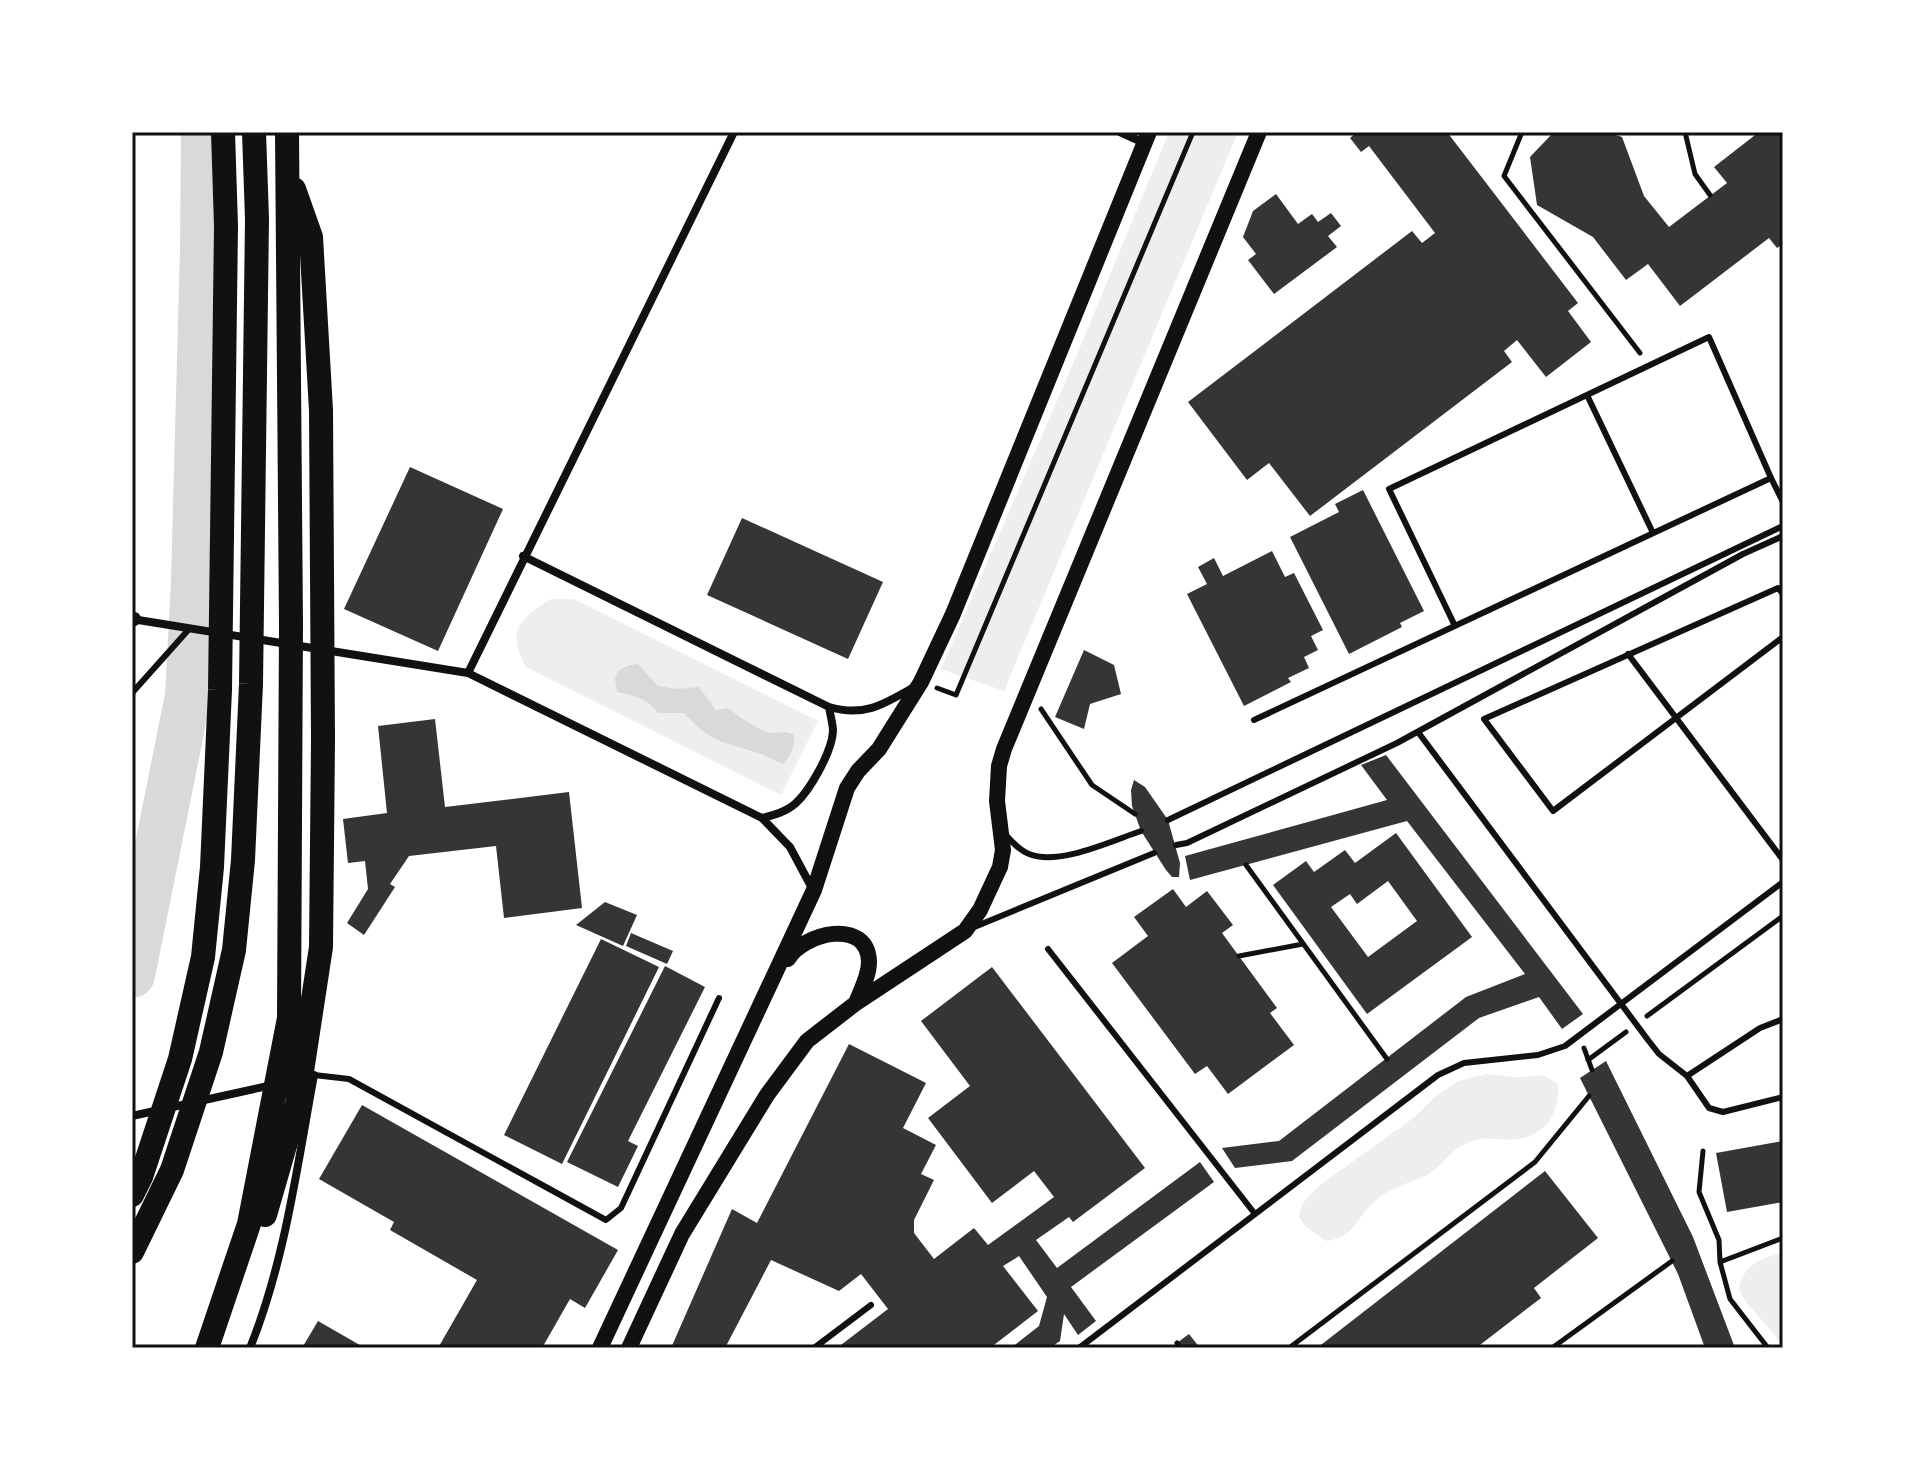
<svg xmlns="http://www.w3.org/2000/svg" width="1915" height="1480" font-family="'PT Sans Narrow',sans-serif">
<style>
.green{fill:#eee}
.water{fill:#d9d9d9}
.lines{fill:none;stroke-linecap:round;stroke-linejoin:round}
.river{stroke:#d9d9d9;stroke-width:46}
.building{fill:#353535;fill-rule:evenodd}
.path{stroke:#111;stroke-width:5}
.service{stroke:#111;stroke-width:6}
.minor{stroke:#111;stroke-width:8}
.tertiary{stroke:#111;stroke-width:14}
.secondary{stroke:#111;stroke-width:16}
.motorway{stroke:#111;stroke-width:24}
.neatline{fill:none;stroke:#111;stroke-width:3}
</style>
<rect width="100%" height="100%" fill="#fff"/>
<path class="green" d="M 1169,132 L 1238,132 L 1004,691 L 941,669 L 1076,357 Z
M 551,599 L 574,599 L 818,721 L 781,795 L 526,667 C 506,631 519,619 551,599 Z
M 1486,1074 C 1497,1074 1509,1078 1520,1077 C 1539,1077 1540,1070 1558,1085 C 1560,1110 1547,1135 1519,1139 C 1495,1142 1483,1132 1460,1147 C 1447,1155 1440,1168 1427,1175 C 1409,1183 1392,1187 1377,1199 C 1357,1215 1356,1237 1326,1241 L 1306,1227 L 1299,1217 L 1302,1204 L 1320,1185 L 1416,1116 L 1435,1097 L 1458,1081 Z
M 1783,1253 L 1783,1348 C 1772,1326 1744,1307 1739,1288 C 1744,1264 1761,1258 1783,1253 Z"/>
<path class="water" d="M 638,664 L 658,686 L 677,689 L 699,687 L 716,710 L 728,708 C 740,717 754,728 768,732 C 778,735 784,729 794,735 C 795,747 791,754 784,764 C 773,761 766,755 755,752 C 719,741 711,742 684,713 L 658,713 C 647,698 635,696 617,692 L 615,679 L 618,671 L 629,665 Z"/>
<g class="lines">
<path class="river" d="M 132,975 L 188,696 L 194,580 L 203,248 L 204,132"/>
</g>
<path class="building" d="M 1357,132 L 1447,132 L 1578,303 L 1568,311 L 1591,342 L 1546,377 L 1517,340 L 1504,351 L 1512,362 L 1310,516 L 1269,463 L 1247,480 L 1188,402 L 1412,231 L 1422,243 L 1435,233 L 1369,146 L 1361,152 L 1350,138 Z
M 1556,132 L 1607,132 L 1622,137 L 1644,196 L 1669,227 L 1727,183 L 1714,167 L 1759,132 L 1783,132 L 1783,250 L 1780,246 L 1777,248 L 1769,238 L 1680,306 L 1648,264 L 1626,280 L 1593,237 L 1537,205 L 1530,157 L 1551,135 Z
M 1276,194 L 1298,224 L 1312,214 L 1318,222 L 1331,213 L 1341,226 L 1328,236 L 1337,247 L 1274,294 L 1248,260 L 1256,254 L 1243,237 L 1253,211 Z
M 410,467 L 503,509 L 438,651 L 344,609 Z
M 1363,490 L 1424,611 L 1400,623 L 1402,627 L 1349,654 L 1290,537 L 1339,512 L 1335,504 Z
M 742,518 L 883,582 L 848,659 L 707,595 Z
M 1272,551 L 1285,577 L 1294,573 L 1323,630 L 1311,636 L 1318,650 L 1304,657 L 1309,668 L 1288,678 L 1291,682 L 1244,706 L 1187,594 L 1207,584 L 1198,567 L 1214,558 L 1223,576 Z
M 1084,650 L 1114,665 L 1121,694 L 1090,704 L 1084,729 L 1055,717 Z
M 435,719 L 445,807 L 569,792 L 582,908 L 504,918 L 496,846 L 409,856 L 390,884 L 395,887 L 364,935 L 347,923 L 368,889 L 365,861 L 348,863 L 343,819 L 387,813 L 378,726 Z
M 1386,755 L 1583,1014 L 1562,1029 L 1539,997 L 1479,1018 L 1292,1161 L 1235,1168 L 1222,1148 L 1279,1141 L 1466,997 L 1525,974 L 1407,821 L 1190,880 L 1185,856 L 1387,800 L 1361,765 Z
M 1134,780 L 1145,787 L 1168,820 L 1180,863 L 1179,877 L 1172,877 L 1166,870 L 1141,831 L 1132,806 L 1131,790 Z
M 1396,833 L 1472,937 L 1367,1014 L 1273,885 L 1306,861 L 1314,872 L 1345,850 L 1355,863 ZM 1388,881 L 1417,921 L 1368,957 L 1331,907 L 1350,894 L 1357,904 Z
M 1173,889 L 1186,907 L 1207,891 L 1233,925 L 1222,933 L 1277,1008 L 1270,1013 L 1294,1045 L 1228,1094 L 1207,1066 L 1195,1074 L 1112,963 L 1148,936 L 1134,917 Z
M 605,902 L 637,915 L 623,946 L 576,925 Z
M 631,933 L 673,951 L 667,964 L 626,946 Z
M 601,939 L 659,967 L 562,1164 L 504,1135 Z
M 665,966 L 705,987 L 628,1141 L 638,1146 L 618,1187 L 567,1162 Z
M 992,967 L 1145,1168 L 1073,1222 L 1069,1217 L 1036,1240 L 1057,1268 L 1200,1162 L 1214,1182 L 1071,1287 L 1096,1321 L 1078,1335 L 1064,1314 L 1060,1341 L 1050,1348 L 1011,1348 L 1039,1326 L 1047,1297 L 1019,1256 L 1003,1266 L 1038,1311 L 990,1348 L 837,1348 L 888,1309 L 861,1274 L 839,1291 L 771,1260 L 725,1348 L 671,1348 L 732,1209 L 757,1223 L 849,1044 L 926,1083 L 903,1128 L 936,1145 L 921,1174 L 934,1180 L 914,1220 L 914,1233 L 934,1259 L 974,1228 L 988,1245 L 1054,1197 L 1034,1171 L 992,1203 L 928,1118 L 970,1086 L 921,1021 Z
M 1606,1061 L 1693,1237 L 1735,1348 L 1705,1348 L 1678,1274 L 1580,1078 Z
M 362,1105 L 618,1250 L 585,1308 L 570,1299 L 542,1348 L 438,1348 L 477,1280 L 390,1230 L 394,1222 L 319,1179 Z
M 1783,1141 L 1783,1202 L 1727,1212 L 1716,1153 Z
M 1545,1171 L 1598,1238 L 1534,1288 L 1541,1298 L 1476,1348 L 1317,1348 Z
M 318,1321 L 365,1348 L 302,1348 Z
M 1189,1334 L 1200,1348 L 1170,1348 Z"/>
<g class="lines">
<path class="path" d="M 1522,132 L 1504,176 L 1640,353
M 1685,132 L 1695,174 L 1710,195
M 937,688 L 956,695 L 1193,132
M 1041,709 L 1092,785 L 1135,814
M 1246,865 L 1387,1059
M 1239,956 L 1303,944
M 1647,1016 L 1783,916
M 1584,1048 L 1592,1070
M 1588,1060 L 1626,1032
M 1703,1151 L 1699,1192 L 1719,1240 L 1720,1262 L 1730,1299 L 1768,1348
M 1720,1262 L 1783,1238
M 1177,1343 L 1181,1348
M 1289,1348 L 1535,1162 L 1589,1096
M 1552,1348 L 1672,1261"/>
<path class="service" d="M 1587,395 L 1653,533
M 1783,594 L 1778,588 L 1484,719 L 1553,811 L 1783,637
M 1455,626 L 1389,489 L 1709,337 L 1771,478
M 1628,654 L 1783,860
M 132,693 L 190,628
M 1254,720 L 1771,478 L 1783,502
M 1418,732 L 1648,1040 L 1659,1054 L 1687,1076 L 1709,1108 L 1723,1112 L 1783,1097
M 1168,820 L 1783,526
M 1004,833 C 1011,841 1019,850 1029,854 C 1059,866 1111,841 1141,831
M 1176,845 L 1187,843 L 1397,743 L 1743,554 L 1783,536
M 972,928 L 1154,853
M 1048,949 L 1255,1214
M 314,1075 L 349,1079 L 606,1220 L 621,1208 L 719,998
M 1687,1076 L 1760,1028 L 1783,1019
M 814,1348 L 871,1305
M 1079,1348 L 1438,1075 L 1464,1063 L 1538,1055 L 1565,1046 L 1783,882"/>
<path class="minor" d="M 1120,132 L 1144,143
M 523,556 L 829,707 C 864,717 883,705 914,687
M 132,619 L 468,673 L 762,818 L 790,847 L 813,890
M 468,673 L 734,132
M 762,818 C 774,815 786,812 796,803 C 810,790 832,752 833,731 C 833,724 830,714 829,707
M 132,1116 L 272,1085
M 250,1348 C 285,1261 297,1167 314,1075 L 304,1077"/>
<path class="tertiary" d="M 132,620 L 134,619"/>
<path class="secondary" d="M 788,959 C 803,933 868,917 869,962 C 869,976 861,990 856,1003
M 600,1348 L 814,890 L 847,788 L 858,771 L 879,749 L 921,682 L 953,614 L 1149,132
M 629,1348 L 682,1234 L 767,1095 L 807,1041 L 856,1003 L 965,931 L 980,910 L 1000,867 L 1003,850 L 997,801 L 999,766 L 1004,749 L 1259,132"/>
<path class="motorway" d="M 132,1195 L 141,1177 L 180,1059 L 203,957 L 212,867 L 220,690 L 226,226 L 223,132
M 265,1215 L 297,1104 L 321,947 L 323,740 L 321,410 L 311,237 L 294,189
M 132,1252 L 172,1170 L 211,1052 L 234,950 L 243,860 L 251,684 L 257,219 L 254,132
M 207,1348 L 249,1224 L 289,1018 L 291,625 L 287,132"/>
</g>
<rect width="1915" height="1480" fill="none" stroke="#ffffff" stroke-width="268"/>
<rect x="134" y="134" width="1647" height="1212" class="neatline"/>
</svg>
